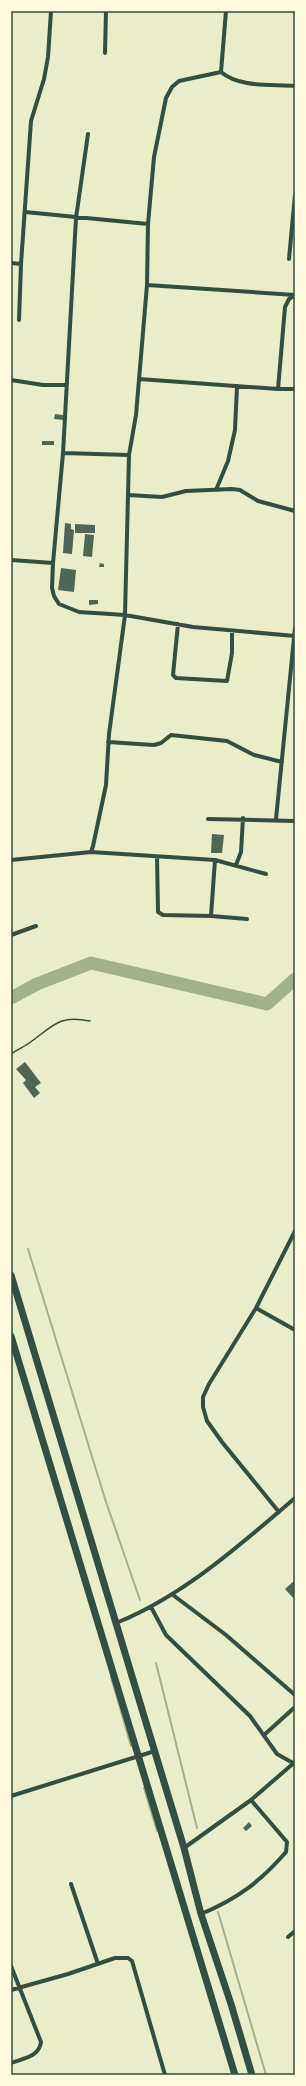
<svg xmlns="http://www.w3.org/2000/svg" width="306" height="2086" font-family="Karla,sans-serif">
<style>
.lines{fill:none;stroke-linecap:round;stroke-linejoin:round}
.stream{stroke:#a3b18a;stroke-width:2}
.river{stroke:#a3b18a;stroke-width:13}
.building{fill:#4f6655}
.path{stroke:#344e41;stroke-width:1.5}
.minor{stroke:#344e41;stroke-width:4}
.trunk{stroke:#344e41;stroke-width:7}
.neatline{fill:none;stroke:#344e41;stroke-width:1.5}
</style>
<rect width="100%" height="100%" fill="#e9edc9"/>
<g class="lines">
<path class="stream" d="M 28,1249 L 106,1502 L 140,1600
M 156,1663 L 197,1828
M 111,1677 L 131,1746
M 144,1788 L 157,1831
M 218,1912 L 266,2075"/>
<path class="river" d="M 11,998 L 37,984 L 91,963 L 267,1004 L 295,979"/>
</g>
<path class="building" d="M 55,414 L 63,415 L 63,420 L 54,419 Z
M 42,441 L 54,441 L 54,445 L 42,445 Z
M 65,523 L 71,524 L 71,529 L 74,530 L 72,554 L 63,553 Z
M 75,524 L 95,525 L 95,533 L 75,533 Z
M 85,534 L 94,535 L 92,557 L 83,556 Z
M 100,563 L 104,564 L 104,567 L 99,567 Z
M 61,568 L 76,570 L 74,592 L 58,590 Z
M 89,600 L 98,600 L 98,604 L 89,605 Z
M 212,834 L 224,835 L 222,853 L 211,853 Z
M 25,1062 L 41,1083 L 35,1087 L 40,1093 L 34,1098 L 23,1083 L 26,1080 L 16,1069 Z
M 295,1580 L 295,1600 L 285,1589 Z
M 249,1822 L 252,1826 L 246,1831 L 243,1828 Z"/>
<g class="lines">
<path class="path" d="M 11,1054 C 18,1049 26,1046 32,1041 C 55,1024 60,1015 90,1021"/>
<path class="minor" d="M 105,53 L 106,11
M 221,72 C 240,88 271,84 295,86
M 221,72 L 226,11
M 88,134 L 76,218 L 63,453 L 53,563 L 52,588 L 54,596 L 59,604 L 79,612 L 125,615 L 193,627 L 295,636
M 25,212 L 148,224
M 289,259 L 295,195
M 11,263 L 21,264
M 147,285 L 295,295
M 19,320 L 21,264 L 31,121 L 44,79 L 48,57 L 51,11
M 139,379 L 278,389 L 295,389
M 11,380 L 43,385 L 66,385
M 278,389 L 285,307 L 289,299 L 295,295
M 63,453 L 129,455
M 216,490 L 228,461 L 235,430 L 237,386
M 128,495 L 162,497 L 186,491 L 232,489 L 240,490 L 258,501 L 295,511
M 11,560 L 53,563
M 178,624 L 173,675 L 176,678 L 227,681 L 232,653 L 232,631
M 108,742 L 154,745 L 161,743 L 171,735 L 227,741 L 254,755 L 282,762
M 208,819 L 295,821
M 276,819 L 295,628
M 91,852 L 215,860 L 266,874
M 157,857 L 158,912 L 163,915 L 211,916 L 247,919
M 11,860 L 91,852 L 93,846 L 106,785 L 109,734 L 125,615 L 129,455 L 136,415 L 147,285 L 148,224 L 154,157 L 166,98 L 172,87 L 179,81 L 221,72
M 236,865 L 241,852 L 243,818
M 211,916 L 215,860
M 11,935 L 36,926
M 256,1308 L 295,1330
M 279,1512 L 222,1442 L 207,1421 L 203,1407 L 203,1397 L 209,1384 L 256,1308 L 295,1231
M 173,1595 L 226,1635 L 295,1695
M 151,1607 L 166,1635 L 250,1716 L 277,1754 L 293,1763
M 116,1623 C 183,1596 240,1545 295,1498
M 264,1735 L 295,1707
M 11,1796 L 155,1751
M 184,1848 L 251,1800 L 295,1762
M 71,1884 L 98,1964
M 201,1914 C 237,1899 260,1882 286,1852 L 287,1842 L 251,1800
M 288,1937 L 295,1931
M 11,1966 L 41,2042 C 39,2057 24,2058 11,2063
M 11,1990 L 68,1974 L 115,1958 L 128,1958 L 132,1961 L 165,2075"/>
<path class="trunk" d="M 11,1275 L 144,1716 L 184,1848 L 201,1914 L 231,2004 L 252,2075
M 11,1336 L 235,2075"/>
</g>
<rect width="306" height="2086" fill="none" stroke="#fefae0" stroke-width="24"/>
<rect x="12" y="12" width="282" height="2062" class="neatline"/>
</svg>
